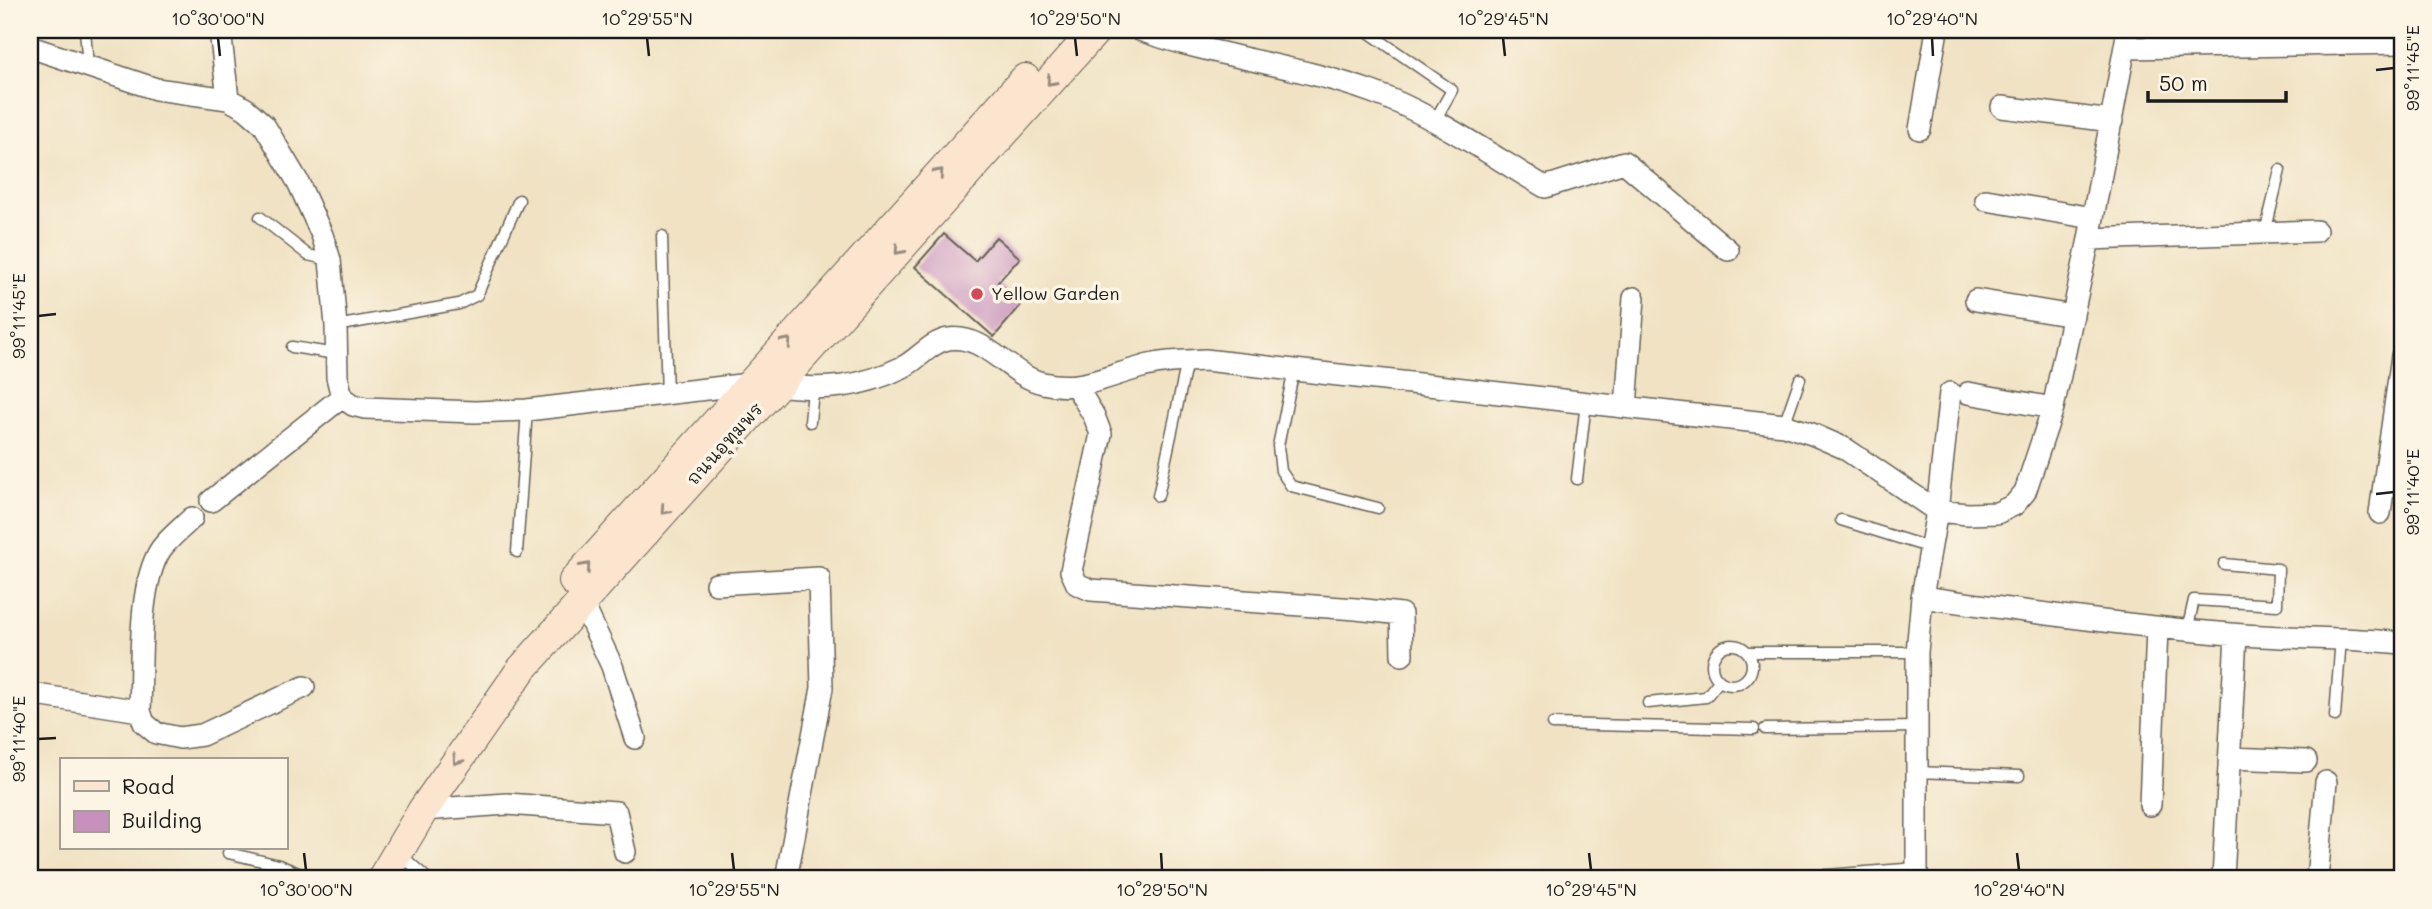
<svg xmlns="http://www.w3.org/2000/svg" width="2432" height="909" font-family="Mali,'Playpen Sans Thai',sans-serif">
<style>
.building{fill:#c790bd}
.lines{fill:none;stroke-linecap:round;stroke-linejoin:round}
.lane-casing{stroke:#666156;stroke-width:13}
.street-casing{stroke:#666156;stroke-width:24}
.secondary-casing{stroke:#666156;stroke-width:32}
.lane{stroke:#fff;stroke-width:10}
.street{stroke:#fff;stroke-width:21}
.secondary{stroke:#fce5cf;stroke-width:30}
.oneway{stroke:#978b7e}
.ticks{fill:none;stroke:#1c1c1c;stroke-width:2.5}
.poi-dot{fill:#d1495b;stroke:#fcf5e5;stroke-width:2.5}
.labels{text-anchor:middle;stroke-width:7;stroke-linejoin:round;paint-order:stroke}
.poi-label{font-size:18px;fill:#1c1c1c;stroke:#fcf5e5;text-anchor:start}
.street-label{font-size:18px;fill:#1c1c1c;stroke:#fcf5e5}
.neatline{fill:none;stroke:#1c1c1c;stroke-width:2.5}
.ticks-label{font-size:18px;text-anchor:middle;fill:#1c1c1c}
</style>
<rect width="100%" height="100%" fill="#fcf5e5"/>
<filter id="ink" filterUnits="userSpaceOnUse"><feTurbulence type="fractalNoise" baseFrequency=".0143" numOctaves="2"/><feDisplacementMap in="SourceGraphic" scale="14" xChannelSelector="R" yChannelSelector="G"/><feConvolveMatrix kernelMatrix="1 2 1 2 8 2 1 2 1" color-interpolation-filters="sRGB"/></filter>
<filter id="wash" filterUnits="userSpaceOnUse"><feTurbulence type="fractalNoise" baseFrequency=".00686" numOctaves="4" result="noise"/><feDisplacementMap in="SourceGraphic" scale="28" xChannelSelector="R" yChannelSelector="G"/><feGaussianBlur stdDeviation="1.57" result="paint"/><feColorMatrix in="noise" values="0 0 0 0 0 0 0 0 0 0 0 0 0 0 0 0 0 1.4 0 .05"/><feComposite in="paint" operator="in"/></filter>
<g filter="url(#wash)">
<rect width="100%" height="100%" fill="#f0e2c3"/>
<g id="blocks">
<path class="building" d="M 944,234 L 975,261 L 996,237 L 1020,258 L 998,282 L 1021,305 L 994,337 L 915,267 Z"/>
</g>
</g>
<g filter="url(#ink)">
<use href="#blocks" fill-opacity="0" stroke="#666156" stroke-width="2"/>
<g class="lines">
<g class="lane-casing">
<path id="lane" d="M 85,30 L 88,66
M 1365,30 L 1452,90 L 1434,122
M 260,217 L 308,255 L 330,260
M 2265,233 L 2280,170
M 662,236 L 667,395
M 336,326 L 459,304 L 477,295 L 519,200
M 292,347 L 336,354
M 1294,370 L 1278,446 L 1281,471 L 1291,486 L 1378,508
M 810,422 L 813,390
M 1784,425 L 1800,379
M 1577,479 L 1586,403
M 1158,496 L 1187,361
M 1841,520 L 1931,548
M 517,552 L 527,410
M 2187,631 L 2194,600 L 2277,605 L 2278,569 L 2224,564
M1712 665a20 20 0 1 1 40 0a20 20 0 1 1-40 0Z
M 1747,652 L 1917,652
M 1648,703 L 1706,697 L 1719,681
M 2335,716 L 2341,638
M 1553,724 L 1754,729
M 1765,729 L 1917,727
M 1917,772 L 2019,776
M 228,853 L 279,865 L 313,879
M 400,854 L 428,879
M 1776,879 L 1917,868"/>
</g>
<g class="street-casing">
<path id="street" d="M 220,30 L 228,99
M 1140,30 C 1216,57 1297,65 1372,92 C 1429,112 1492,156 1545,187 L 1624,162 L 1728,250
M 30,47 L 156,89 L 228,99 L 246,109 L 264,125 L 298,182 L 322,235 L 330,260 L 336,326 L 337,377 L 342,397 L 353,405 L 365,408 L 475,412 L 527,410 L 749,384
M 2126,48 L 2402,43
M 2002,107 L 2112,121
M 1920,129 L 1937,30
M 1986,200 L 2093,218
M 2089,239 L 2316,231
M 1976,300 L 2073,316
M 778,385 C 824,391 860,388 903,367 C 919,359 929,343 948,339 C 986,333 1009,376 1043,383 C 1080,392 1107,376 1142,367 C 1162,361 1184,361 1205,360 L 1784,425 L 1812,434 L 1844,448 L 1937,511 L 1968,514 L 1997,513 L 2014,505 L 2025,492 L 2053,408 L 2089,239 L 2128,30
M 1076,386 L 1094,416 L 1101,434 L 1071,571 L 1077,584 L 1091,590 L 1356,609 L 1401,614 L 1402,655
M 1968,393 L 2053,408
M 1626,407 L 1634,298
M 211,501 L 342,397
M 2380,513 L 2402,356
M 192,518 C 182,528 170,537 161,549 C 137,585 142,667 140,711 L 144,723 L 156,733 L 180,738 L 202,735 L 304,687
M 716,584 L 819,578 L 822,688 L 786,879
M 1922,597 C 2025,611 2128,626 2231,634 C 2288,639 2345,637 2402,643
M 582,602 L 612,666 L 635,738
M 30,694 L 140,711
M 2229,758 L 2306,761
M 2150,805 L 2157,628
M 423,810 L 507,804 L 616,812 L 625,852
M 1917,879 L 1917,652 L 1922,597 L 1937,511 L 1950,393
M 2223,879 L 2236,635
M 2317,879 L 2326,782"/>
</g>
<g class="secondary-casing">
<path id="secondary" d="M 574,581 L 1025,79
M 382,879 L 423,810 L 521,670 L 1096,30"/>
</g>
<use href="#lane" class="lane"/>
<use href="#street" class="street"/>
<use href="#secondary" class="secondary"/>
</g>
<defs><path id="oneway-chevron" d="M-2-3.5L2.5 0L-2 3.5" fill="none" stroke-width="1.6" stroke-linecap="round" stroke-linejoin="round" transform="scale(1.75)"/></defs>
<g class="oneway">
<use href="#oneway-chevron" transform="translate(1051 81) rotate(132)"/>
<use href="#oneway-chevron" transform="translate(939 173) rotate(-48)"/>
<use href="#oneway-chevron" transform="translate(899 250) rotate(132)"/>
<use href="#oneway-chevron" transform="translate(787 342) rotate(-48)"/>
<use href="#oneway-chevron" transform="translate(665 510) rotate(132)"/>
<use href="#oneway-chevron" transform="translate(586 567) rotate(-48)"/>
<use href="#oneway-chevron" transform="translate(457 760) rotate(125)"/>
</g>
</g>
<path class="ticks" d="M 218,38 L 220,56M 647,38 L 649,56M 1075,38 L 1077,56M 1503,38 L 1505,56M 1932,38 L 1933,56M 2376,70 L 2394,68M 38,316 L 56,314M 2376,494 L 2394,492M 38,739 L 56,738M 304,853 L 306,870M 732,853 L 734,870M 1161,853 L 1162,870M 1589,853 L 1591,870M 2017,853 L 2019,870"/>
<circle class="poi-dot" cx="977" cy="294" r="7"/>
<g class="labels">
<g class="poi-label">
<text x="991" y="300">Yellow Garden</text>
</g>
<g class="street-label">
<text transform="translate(725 444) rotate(-48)" y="6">ถนนอุทุมพร</text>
</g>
</g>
<rect width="2432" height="909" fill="none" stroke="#fcf5e5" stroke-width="77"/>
<rect x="60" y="758" width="228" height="91" fill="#fcf5e5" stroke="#a29e95" stroke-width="2"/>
<rect x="74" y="781" width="35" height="10" fill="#fce5cf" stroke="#a29e95" stroke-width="2"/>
<text x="122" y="794" font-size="21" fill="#1c1c1c">Road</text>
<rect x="74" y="811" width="35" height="21" fill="#c790bd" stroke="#a29e95" stroke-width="2"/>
<text x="122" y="828" font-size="21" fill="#1c1c1c">Building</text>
<path d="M2148 91v10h138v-10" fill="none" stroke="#1c1c1c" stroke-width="3.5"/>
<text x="2159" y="91" font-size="21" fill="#1c1c1c" stroke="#fcf5e5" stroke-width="5" paint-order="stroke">50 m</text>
<rect x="38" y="38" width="2356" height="832" class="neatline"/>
<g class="ticks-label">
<text x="218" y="25">10°30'00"N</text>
<text x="647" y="25">10°29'55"N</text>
<text x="1075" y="25">10°29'50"N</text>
<text x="1503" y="25">10°29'45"N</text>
<text x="1932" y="25">10°29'40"N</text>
<text transform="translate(2413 68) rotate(-90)" y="6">99°11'45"E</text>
<text transform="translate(19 316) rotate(-90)" y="6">99°11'45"E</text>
<text transform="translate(2413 492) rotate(-90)" y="6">99°11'40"E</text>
<text transform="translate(19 739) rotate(-90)" y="6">99°11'40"E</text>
<text x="306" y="896">10°30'00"N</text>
<text x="734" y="896">10°29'55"N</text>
<text x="1162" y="896">10°29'50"N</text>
<text x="1591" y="896">10°29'45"N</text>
<text x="2019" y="896">10°29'40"N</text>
</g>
</svg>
